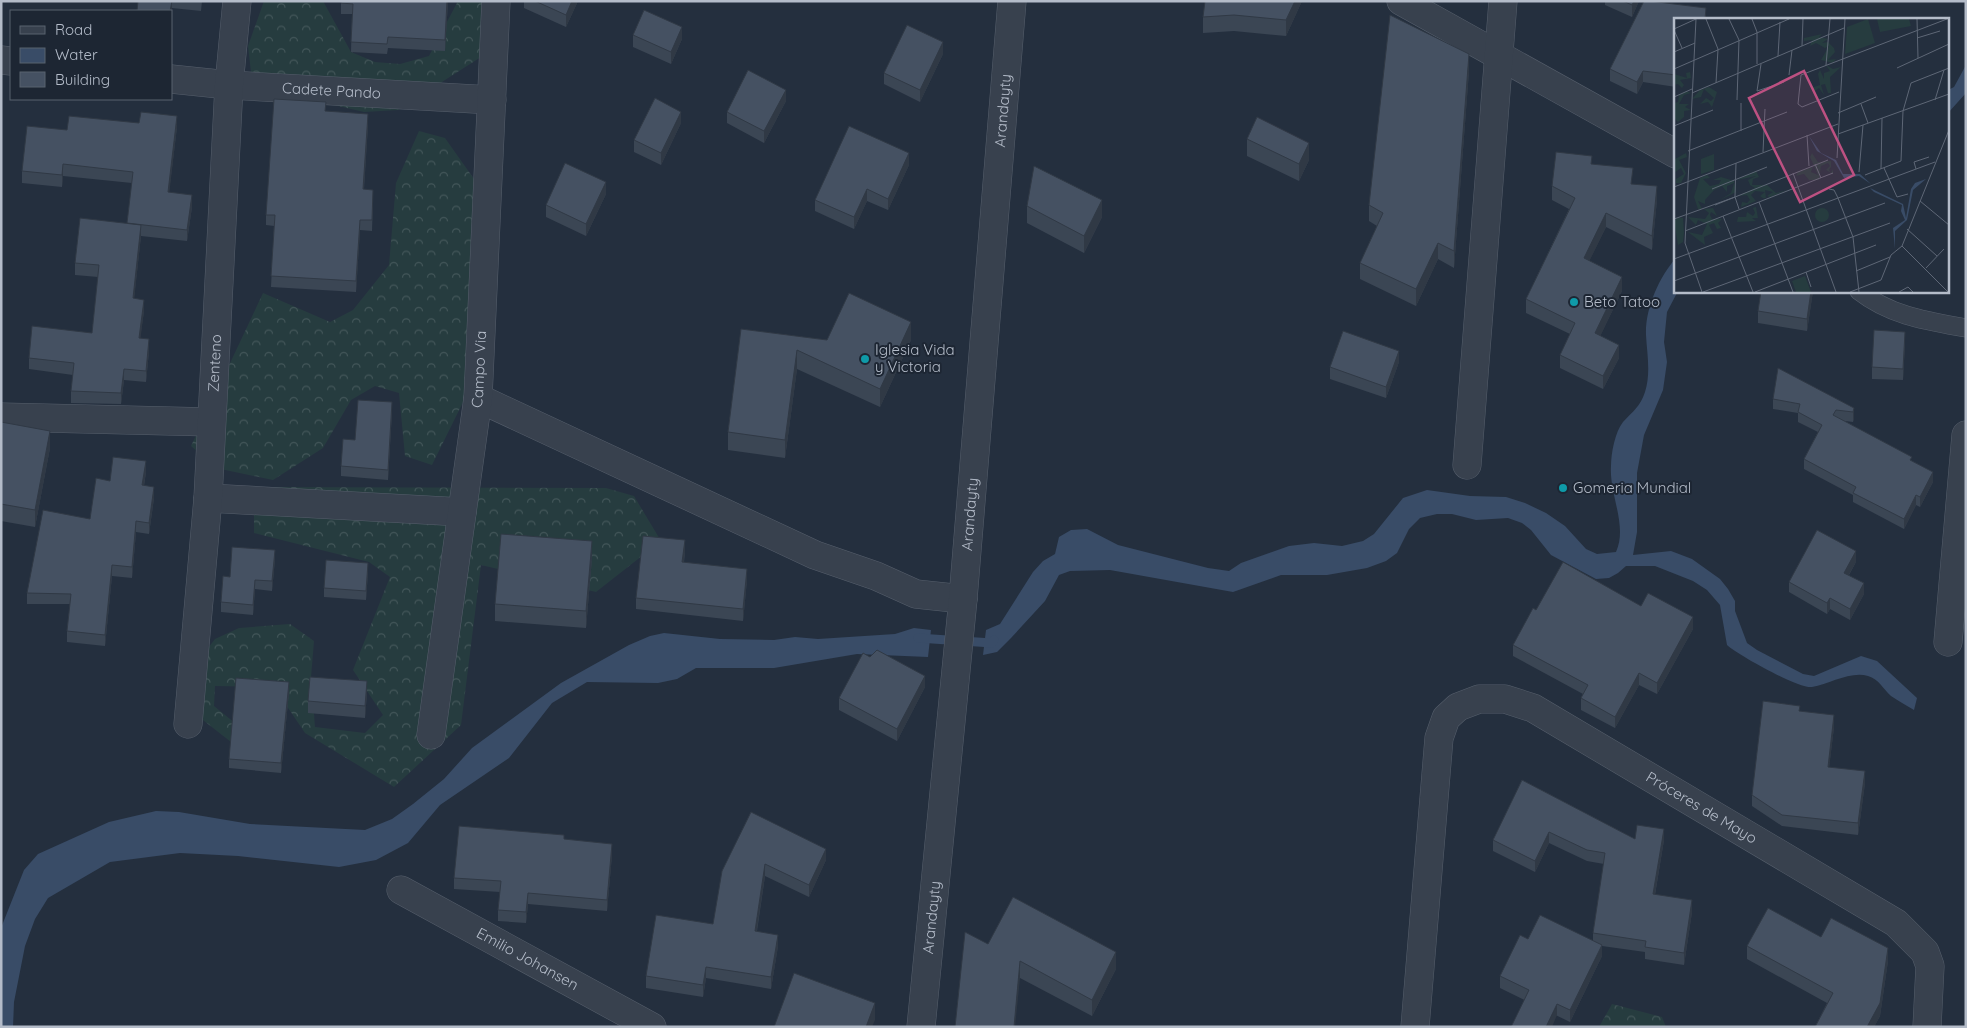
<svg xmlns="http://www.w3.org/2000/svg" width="1967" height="1028" font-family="Quicksand,sans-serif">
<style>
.forest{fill:url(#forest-crowns)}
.water{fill:#394c67}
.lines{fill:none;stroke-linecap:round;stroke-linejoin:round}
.stream{stroke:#394c67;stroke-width:9}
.lane-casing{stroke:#565f6c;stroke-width:19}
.street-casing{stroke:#565f6c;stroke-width:29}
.lane{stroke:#38414e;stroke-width:18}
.street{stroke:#38414e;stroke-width:28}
.wall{fill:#3b4654}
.shaded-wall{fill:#303945}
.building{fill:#455162;stroke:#303945}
.culture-dot{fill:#0f9aa8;stroke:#1d2633;stroke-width:2}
.labels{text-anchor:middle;stroke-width:4;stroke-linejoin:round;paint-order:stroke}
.street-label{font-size:15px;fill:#b4bcc9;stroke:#1d2633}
.poi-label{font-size:15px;fill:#b4bcc9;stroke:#1d2633;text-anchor:start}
.inset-road{fill:none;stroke:#5e6776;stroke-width:1}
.view{fill:#bd5182;fill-opacity:0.15;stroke:#bd5182;stroke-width:2.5}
.inset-edge{fill:none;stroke:#b4bcc9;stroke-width:2.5}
</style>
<defs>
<pattern id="forest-crowns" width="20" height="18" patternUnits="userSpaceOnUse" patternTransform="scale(1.25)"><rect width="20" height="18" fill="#263c3f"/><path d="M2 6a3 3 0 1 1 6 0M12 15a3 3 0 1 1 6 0" fill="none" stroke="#435659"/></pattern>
</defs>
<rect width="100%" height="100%" fill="#242f3e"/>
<path class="forest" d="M 264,1 L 323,1 L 351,52 L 375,62 L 400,64 L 429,56 L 458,1 L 503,1 L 492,50 L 398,110 L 364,112 L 278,92 L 251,72 L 248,46 Z
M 419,131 L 445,138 L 479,186 L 473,382 L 432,465 L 405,456 L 399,393 L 375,386 L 351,400 L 323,448 L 273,480 L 216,468 L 191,446 L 263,293 L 330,322 L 353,310 L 389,265 L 396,183 Z
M 254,487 L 606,488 L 634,496 L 661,541 L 596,592 L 481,565 L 461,725 L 394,787 L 305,733 L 274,687 L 215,686 L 214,706 L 257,741 L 231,742 L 185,706 L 183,681 L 215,639 L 239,628 L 290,624 L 314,641 L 311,677 L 315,727 L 365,733 L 383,715 L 353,670 L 390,577 L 369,562 L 254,533 Z
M 1612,1004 L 1662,1017 L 1666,1027 L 1599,1027 Z"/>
<path class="water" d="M 1966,65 L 1966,93 L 1948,113 L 1948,90 L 1954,87 Z
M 1676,258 L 1676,291 L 1678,291 L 1667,312 L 1664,342 L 1667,362 L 1663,390 L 1644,435 L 1637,473 L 1637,532 L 1633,555 L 1671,551 L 1692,559 L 1720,579 L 1728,589 L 1735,601 L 1735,611 L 1747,643 L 1757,650 L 1803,674 L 1814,676 L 1861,656 L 1877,661 L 1917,698 L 1914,710 C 1906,705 1898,701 1891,696 C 1883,689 1879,679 1868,676 C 1850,671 1830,684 1812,687 C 1799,689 1738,655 1727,645 L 1720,605 L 1707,590 L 1693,581 L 1655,566 L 1626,566 L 1618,573 L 1609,578 L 1596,579 L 1551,555 L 1531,530 L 1522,523 L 1508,518 L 1476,520 L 1452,514 L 1437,514 L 1420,518 L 1409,529 L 1397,553 L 1386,561 L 1367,568 L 1327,575 L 1281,575 L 1233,592 L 1110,570 L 1070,571 L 1059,575 L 1045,601 L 1011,638 L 997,652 L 983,655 L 986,630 L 1000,624 L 1033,572 L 1043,561 L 1055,554 L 1059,537 L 1071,530 L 1087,529 L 1118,545 L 1208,568 L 1229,571 L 1241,563 L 1289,546 L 1314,543 L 1342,546 L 1363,541 L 1374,534 L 1403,498 L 1427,490 L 1470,496 L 1506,497 L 1525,503 L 1546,513 L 1565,526 L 1586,549 L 1597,554 L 1616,552 C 1628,526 1609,494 1611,466 C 1611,453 1615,432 1623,422 C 1633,411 1640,407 1645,392 C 1651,373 1647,354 1646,335 C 1645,309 1659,277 1676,258 Z
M 914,628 L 931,630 L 928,657 L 857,654 L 774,668 L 696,668 L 677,679 L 658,683 L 587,682 L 552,703 L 509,758 L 440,805 L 408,843 L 376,860 L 339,867 L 238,856 L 180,853 L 110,862 L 48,898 L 35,919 L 25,946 L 14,1002 L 13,1027 L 1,1027 L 1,928 L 24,870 L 38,854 L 109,822 L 156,811 L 179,812 L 250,824 L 365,830 L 392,819 L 413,804 L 444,779 L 472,748 L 561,683 L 629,645 L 650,636 L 664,633 L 720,639 L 774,640 L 795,637 L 818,639 L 895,634 Z"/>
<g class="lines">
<path class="stream" d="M 918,638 L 992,643 L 994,640"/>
<g class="lane-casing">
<path id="lane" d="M 1859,291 C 1891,316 1927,321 1966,328"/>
</g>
<g class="street-casing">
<g id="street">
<path d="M 1401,1 L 1676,154"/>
<path d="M 1,60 L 11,61"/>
<path id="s1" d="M 171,79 L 229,85 L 492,100"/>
<path d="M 478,398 L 815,555 L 876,576 L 916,594 L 963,599"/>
<path d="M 1,417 L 211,422"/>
<path d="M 1467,465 L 1503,1"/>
<path d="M 208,498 L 462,512"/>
<path d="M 1948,642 L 1966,435"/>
<path id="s2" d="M 188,724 L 208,498 L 229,85 L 237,1"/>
<path id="s3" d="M 431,735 L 478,398 L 496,1"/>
<path id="s4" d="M 401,890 L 652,1027"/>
<path id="s5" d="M 921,1027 L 963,599 L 1012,1"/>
<path id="s6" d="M 1415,1027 L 1439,738 L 1446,718 L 1458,707 L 1479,699 L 1505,699 L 1533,708 L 1896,923 L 1925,952 L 1930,966 L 1927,1027"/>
</g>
</g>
<use href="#lane" class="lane"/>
<use href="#street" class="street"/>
</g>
<path class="wall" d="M 138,1 L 202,1 L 201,11 L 172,8 Z
M 341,1 L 448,1 L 445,51 L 388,48 L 387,54 L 351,52 L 352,14 L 341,14 Z
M 524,1 L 578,1 L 566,27 L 524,8 Z
M 1302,1 L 1286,36 L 1234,31 L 1203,33 L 1203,17 Z
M 1605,1 L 1639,1 L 1632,17 L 1605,5 Z
M 1644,1 L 1650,1 L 1706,8 L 1706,19 L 1676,19 L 1676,87 L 1643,82 L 1637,94 L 1610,81 L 1610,69 Z
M 633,35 L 682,39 L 671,64 L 633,47 Z
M 943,54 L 920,102 L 884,84 L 884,73 Z
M 1469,71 L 1454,268 L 1438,259 L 1416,306 L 1360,279 L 1360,263 L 1377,226 L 1369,221 L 1369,205 Z
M 786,101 L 764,143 L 727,123 L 727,112 Z
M 326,111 L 368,125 L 364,189 L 373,201 L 372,231 L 360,230 L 356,292 L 271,287 L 274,226 L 266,225 L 266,215 Z
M 681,123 L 661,165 L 634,152 L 634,140 Z
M 177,127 L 169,192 L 192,207 L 187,241 L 141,236 L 134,298 L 144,311 L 140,338 L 149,351 L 146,382 L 124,380 L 121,404 L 71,403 L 71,391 L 73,375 L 29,369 L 29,358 L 92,333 L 98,277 L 75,275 L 75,263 L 127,223 L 132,183 L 63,176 L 62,187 L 22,183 L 22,171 L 67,130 Z
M 1247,139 L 1309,160 L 1299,181 L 1247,156 Z
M 1592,164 L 1632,184 L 1657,200 L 1652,250 L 1606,227 L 1589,261 L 1622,291 L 1600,336 L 1619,358 L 1603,389 L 1560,368 L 1560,355 L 1570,334 L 1526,313 L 1526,299 L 1569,209 L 1552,200 L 1552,186 Z
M 909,165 L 888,210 L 867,201 L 854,229 L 815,211 L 815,200 Z
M 606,194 L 586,236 L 546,217 L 546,205 Z
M 1027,206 L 1102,217 L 1084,253 L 1027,223 Z
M 1813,291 L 1807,331 L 1758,323 L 1758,311 Z
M 741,329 L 827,340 L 911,340 L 880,407 L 797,369 L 785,458 L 728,450 L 728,432 Z
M 1905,343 L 1903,380 L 1872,379 L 1872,367 Z
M 1399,362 L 1386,398 L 1330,379 L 1330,367 Z
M 1773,399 L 1854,408 L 1854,418 L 1853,422 L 1845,421 L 1912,461 L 1933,482 L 1920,507 L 1916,505 L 1904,529 L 1853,502 L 1853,495 L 1804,469 L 1804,459 L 1818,432 L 1798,422 L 1798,413 L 1773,409 Z
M 392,412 L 388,480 L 341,476 L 341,466 L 355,440 Z
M 1,422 L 50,448 L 35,527 L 1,521 Z
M 146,472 L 144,486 L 154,498 L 149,534 L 136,532 L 132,578 L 112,576 L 105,646 L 67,642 L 67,631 L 70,604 L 27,604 L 27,593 L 90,519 L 110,481 Z
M 685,552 L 684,562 L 747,580 L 743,621 L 636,609 L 636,598 Z
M 592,558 L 586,628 L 495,621 L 495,604 Z
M 275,559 L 272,591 L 255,589 L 253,615 L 221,612 L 221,602 L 230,577 Z
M 1856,562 L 1849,575 L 1864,594 L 1850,620 L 1830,609 L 1827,614 L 1789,592 L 1789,582 Z
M 368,572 L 366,600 L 324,597 L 324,588 Z
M 1641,606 L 1693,629 L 1657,694 L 1639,685 L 1615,728 L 1581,710 L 1581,698 L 1583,694 L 1513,656 L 1513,645 L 1536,610 Z
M 925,687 L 897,741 L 839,710 L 839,698 Z
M 289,692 L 281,773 L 229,768 L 229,759 Z
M 367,693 L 365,718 L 308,713 L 308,701 Z
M 1800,711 L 1834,727 L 1829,767 L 1865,783 L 1858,835 L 1782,826 L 1752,806 L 1752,795 Z
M 1522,780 L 1635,839 L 1664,840 L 1655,895 L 1692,912 L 1684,965 L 1645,959 L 1645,952 L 1602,946 L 1602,956 L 1570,1022 L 1500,988 L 1500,976 L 1528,939 L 1593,940 L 1593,933 L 1604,864 L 1587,861 L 1549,843 L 1535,872 L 1493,851 L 1493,840 Z
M 751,812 L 826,860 L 809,897 L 765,876 L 757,931 L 778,946 L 771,989 L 706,978 L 703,997 L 646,988 L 646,976 L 713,924 Z
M 564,839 L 612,855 L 607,911 L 528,904 L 526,923 L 498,921 L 498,910 L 500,892 L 454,889 L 454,878 Z
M 1821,937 L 1888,961 L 1880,1016 L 1874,1027 L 1815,1027 L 1827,1003 L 1747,959 L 1747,946 Z
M 988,944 L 1116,969 L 1092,1016 L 1020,978 Z"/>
<path class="shaded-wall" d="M 172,1 L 172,8 L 171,16 L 171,11 L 170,11 Z
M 447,1 L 448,1 L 445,51 L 445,40 Z
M 572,1 L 578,1 L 566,27 L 566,15 Z
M 1295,1 L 1302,1 L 1286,36 L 1286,20 Z
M 1634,1 L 1639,1 L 1632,17 L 1632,5 Z
M 682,27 L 682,39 L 671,64 L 671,52 Z
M 943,42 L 943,54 L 920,102 L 920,90 Z
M 1469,54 L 1469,71 L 1454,268 L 1454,251 Z
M 1643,71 L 1643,82 L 1637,94 L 1637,82 Z
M 786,90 L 786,101 L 764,143 L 764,131 Z
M 681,112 L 681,123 L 661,165 L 661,153 Z
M 368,114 L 368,125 L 363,200 L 363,189 Z
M 177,116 L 177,127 L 168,204 L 168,192 Z
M 1309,143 L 1309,160 L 1299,181 L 1299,164 Z
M 909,153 L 909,165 L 888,210 L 888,199 Z
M 63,164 L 63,176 L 62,187 L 62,175 Z
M 606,182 L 606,194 L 586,236 L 586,224 Z
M 1657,186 L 1657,200 L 1652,250 L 1652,236 Z
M 867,189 L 867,201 L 854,229 L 854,217 Z
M 192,195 L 192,207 L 187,241 L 187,230 Z
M 1102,200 L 1102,217 L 1084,253 L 1084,236 Z
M 1606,213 L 1606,227 L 1584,272 L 1584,258 Z
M 360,220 L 360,230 L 356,292 L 356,281 Z
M 141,225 L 141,236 L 133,310 L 133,298 Z
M 1438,243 L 1438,259 L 1416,306 L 1416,289 Z
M 1622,277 L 1622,291 L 1595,347 L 1595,333 Z
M 1811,291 L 1813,291 L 1807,331 L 1807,319 Z
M 144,300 L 144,311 L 139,350 L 139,338 Z
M 911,322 L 911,340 L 880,407 L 880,389 Z
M 1905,332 L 1905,343 L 1903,380 L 1903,369 Z
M 149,339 L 149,351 L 146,382 L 146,371 Z
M 1619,345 L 1619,358 L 1603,389 L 1603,376 Z
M 797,350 L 797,369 L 785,458 L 785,440 Z
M 1399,351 L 1399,362 L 1386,398 L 1386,387 Z
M 124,369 L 124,380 L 121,404 L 121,393 Z
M 392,402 L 392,412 L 388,480 L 388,470 Z
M 1854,408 L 1854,418 L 1853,422 L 1853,412 Z
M 50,431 L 50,448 L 35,527 L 35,510 Z
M 146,461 L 146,472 L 142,496 L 142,485 Z
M 1933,472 L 1933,482 L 1920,507 L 1920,497 Z
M 154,487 L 154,498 L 149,534 L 149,523 Z
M 1916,495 L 1916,505 L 1904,529 L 1904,519 Z
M 136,521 L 136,532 L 132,578 L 132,567 Z
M 685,540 L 685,552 L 682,574 L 682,562 Z
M 592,541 L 592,558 L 586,628 L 586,611 Z
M 275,550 L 275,559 L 272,591 L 272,581 Z
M 1856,551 L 1856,562 L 1844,583 L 1844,573 Z
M 368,563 L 368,572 L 366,600 L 366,591 Z
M 112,565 L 112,576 L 105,646 L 105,635 Z
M 747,569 L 747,580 L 743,621 L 743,609 Z
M 255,580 L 255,589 L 253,615 L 253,605 Z
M 1864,583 L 1864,594 L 1850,620 L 1850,609 Z
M 1830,598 L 1830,609 L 1827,614 L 1827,603 Z
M 1693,617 L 1693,629 L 1657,694 L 1657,683 Z
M 1639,673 L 1639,685 L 1615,728 L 1615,717 Z
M 925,676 L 925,687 L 897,741 L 897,729 Z
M 367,681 L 367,693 L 365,718 L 365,706 Z
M 289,682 L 289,692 L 281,773 L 281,763 Z
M 1834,715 L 1834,727 L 1828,778 L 1828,767 Z
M 1865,771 L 1865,783 L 1858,835 L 1858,823 Z
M 1664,829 L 1664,840 L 1653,906 L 1653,894 Z
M 1549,832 L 1549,843 L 1535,872 L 1535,861 Z
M 612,844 L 612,855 L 607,911 L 607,900 Z
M 826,849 L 826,860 L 809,897 L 809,885 Z
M 765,864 L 765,876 L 755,942 L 755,931 Z
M 528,893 L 528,904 L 526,923 L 526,912 Z
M 1692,900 L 1692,912 L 1684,965 L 1684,953 Z
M 778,935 L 778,946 L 771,989 L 771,977 Z
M 1602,945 L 1602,956 L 1570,1022 L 1570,1010 Z
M 1888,948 L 1888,961 L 1880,1016 L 1874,1027 L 1867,1027 Z
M 1116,952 L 1116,969 L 1092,1016 L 1092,1000 Z
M 1020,961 L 1020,978 L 1015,1027 L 1014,1027 Z
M 706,967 L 706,978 L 703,997 L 703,985 Z
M 875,1003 L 875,1020 L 872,1027 L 866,1027 Z
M 1557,1004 L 1557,1015 L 1552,1027 L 1546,1027 Z"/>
<path class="building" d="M 138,1 L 172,1 L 170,11 L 137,11 Z
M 341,1 L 447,1 L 445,40 L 388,37 L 387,44 L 351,42 L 353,4 L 341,3 Z
M 535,1 L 572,1 L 566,15 Z
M 1205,1 L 1295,1 L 1286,20 L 1234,15 L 1203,17 Z
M 1623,1 L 1634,1 L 1632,5 Z
M 1644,1 L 1650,1 L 1706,8 L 1705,19 L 1676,19 L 1676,75 L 1643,71 L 1637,82 L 1610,69 Z
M 644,10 L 682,27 L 671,52 L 633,35 Z
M 1390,15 L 1469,54 L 1454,251 L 1438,243 L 1416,289 L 1360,263 L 1383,213 L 1369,205 Z
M 907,25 L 943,42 L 920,90 L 884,73 Z
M 748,70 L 786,90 L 764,131 L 727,112 Z
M 655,98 L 681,112 L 661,153 L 634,140 Z
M 274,99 L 326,102 L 325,111 L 368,114 L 363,189 L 373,190 L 372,220 L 360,220 L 356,281 L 271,276 L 275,215 L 266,215 Z
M 141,112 L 177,116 L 168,192 L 192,195 L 187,230 L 127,223 L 133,172 L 63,164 L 62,175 L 22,171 L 27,126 L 67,130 L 69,116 L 139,123 Z
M 1257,117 L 1309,143 L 1299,164 L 1247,139 Z
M 849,126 L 909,153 L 888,199 L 867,189 L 854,217 L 815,200 Z
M 1556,152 L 1592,156 L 1591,164 L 1633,168 L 1631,184 L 1657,186 L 1652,236 L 1606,213 L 1584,258 L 1622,277 L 1595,333 L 1619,345 L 1603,376 L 1560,355 L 1575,323 L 1526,299 L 1575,198 L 1552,186 Z
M 565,163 L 606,182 L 586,224 L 546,205 Z
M 1034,166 L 1102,200 L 1084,236 L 1027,206 Z
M 80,218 L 141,225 L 133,298 L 144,300 L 139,338 L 149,339 L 146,371 L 124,369 L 121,393 L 71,391 L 74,363 L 29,358 L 32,326 L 92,333 L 99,265 L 75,263 Z
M 1761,291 L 1811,291 L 1807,319 L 1758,311 Z
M 849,293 L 911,322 L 880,389 L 797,350 L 785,440 L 728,432 L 741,329 L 827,340 Z
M 1874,330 L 1905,332 L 1903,369 L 1872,367 Z
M 1343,331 L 1399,351 L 1386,387 L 1330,367 Z
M 1778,368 L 1854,408 L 1853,412 L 1836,410 L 1833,415 L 1912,457 L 1910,460 L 1933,472 L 1920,497 L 1916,495 L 1904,519 L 1853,493 L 1856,487 L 1804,459 L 1822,425 L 1798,412 L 1800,404 L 1773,399 Z
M 358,400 L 392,402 L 388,470 L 341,466 L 343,439 L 355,440 Z
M 1,422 L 50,431 L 35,510 L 1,504 Z
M 113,457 L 146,461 L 142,485 L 154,487 L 149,523 L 136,521 L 132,567 L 112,565 L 105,635 L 67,631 L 71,594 L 27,593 L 43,510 L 90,519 L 96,478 L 110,481 Z
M 1817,530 L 1856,551 L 1844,573 L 1864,583 L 1850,609 L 1830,598 L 1827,603 L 1789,582 Z
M 501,534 L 592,541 L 586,611 L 495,604 Z
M 643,536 L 685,540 L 682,562 L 747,569 L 743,609 L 636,598 Z
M 232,547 L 275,550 L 272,581 L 255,580 L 253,605 L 221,602 L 223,576 L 230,577 Z
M 326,560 L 368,563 L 366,591 L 324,588 Z
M 1563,562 L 1641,606 L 1648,593 L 1693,617 L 1657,683 L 1639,673 L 1615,717 L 1581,698 L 1588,685 L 1513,645 L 1533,608 L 1536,610 Z
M 877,650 L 925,676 L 897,729 L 839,698 L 863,653 L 870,657 Z
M 310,677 L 367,681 L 365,706 L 308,701 Z
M 236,678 L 289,682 L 281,763 L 229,759 Z
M 1763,701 L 1800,706 L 1799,711 L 1834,715 L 1828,767 L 1865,771 L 1858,823 L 1782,815 L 1752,795 Z
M 1522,780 L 1635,839 L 1637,825 L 1664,829 L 1653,894 L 1692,900 L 1684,953 L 1645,947 L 1646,941 L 1593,933 L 1605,853 L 1587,850 L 1549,832 L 1535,861 L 1493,840 Z
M 751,812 L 826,849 L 809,885 L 765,864 L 755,931 L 778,935 L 771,977 L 706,967 L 703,985 L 646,976 L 656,915 L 713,924 L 722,871 Z
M 459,826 L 564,835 L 564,839 L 612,844 L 607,900 L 528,893 L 526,912 L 498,910 L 501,881 L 454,878 Z
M 1013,897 L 1116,952 L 1092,1000 L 1020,961 L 1014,1027 L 955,1027 L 965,932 L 988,944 Z
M 1768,908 L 1821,937 L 1831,918 L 1888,948 L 1880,1003 L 1867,1027 L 1815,1027 L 1833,993 L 1747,946 Z
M 1540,915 L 1602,945 L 1570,1010 L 1557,1004 L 1546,1027 L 1511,1027 L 1529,990 L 1500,976 L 1520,935 L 1528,939 Z
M 794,973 L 875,1003 L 866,1027 L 774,1027 Z"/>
<g class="culture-dot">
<circle cx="1574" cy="302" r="5"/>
<circle cx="865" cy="359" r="5"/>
<circle cx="1563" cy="488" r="5"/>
</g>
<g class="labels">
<g class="street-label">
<text dy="5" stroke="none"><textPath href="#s1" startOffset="161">Cadete Pando</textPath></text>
<text dy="5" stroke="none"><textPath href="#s5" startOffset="920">Arandayty</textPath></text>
<text dy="5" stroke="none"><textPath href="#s2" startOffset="362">Zenteno</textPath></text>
<text dy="5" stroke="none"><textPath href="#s3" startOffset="369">Campo Via</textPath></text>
<text dy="5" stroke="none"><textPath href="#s5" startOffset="515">Arandayty</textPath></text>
<text dy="5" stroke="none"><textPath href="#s6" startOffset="601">Próceres de Mayo</textPath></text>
<text dy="5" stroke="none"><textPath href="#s5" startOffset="110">Arandayty</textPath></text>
<text dy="5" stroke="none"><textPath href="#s4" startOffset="144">Emilio Johansen</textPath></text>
</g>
<g class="poi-label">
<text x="1584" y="307">Beto Tatoo</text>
<text x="875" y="355">Iglesia Vida<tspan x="875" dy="17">y Victoria</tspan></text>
<text x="1573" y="493">Gomeria Mundial</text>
</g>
</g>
<g transform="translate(1674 18)">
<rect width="275" height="275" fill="#242f3e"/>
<path d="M 148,16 L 145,19 L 154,21 L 148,25 L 154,24 L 160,30 L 161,34 L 154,42 L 162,41 L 159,45 L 147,42 L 155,28 L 151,30 L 142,25 L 136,28 L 138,22 L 130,23 L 130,20 ZM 152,47 L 159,51 L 167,49 L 156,59 L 157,75 L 154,75 L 151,66 L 147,67 L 150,77 L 145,70 L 141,73 L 137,70 L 146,67 L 144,56 L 146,52 L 150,61 L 150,55 L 156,53 ZM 16,54 L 17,60 L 6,62 L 10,67 L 8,70 L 4,66 L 0,67 L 0,56 L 13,60 L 12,55 ZM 35,69 L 43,74 L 38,89 L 34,84 L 26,86 L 32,80 L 37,83 L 40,80 L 30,71 L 27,79 L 18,81 L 26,72 ZM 12,73 L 17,75 L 10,77 L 5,86 L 15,86 L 11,89 L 17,92 L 10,93 L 10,99 L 4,104 L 0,100 L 0,85 L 4,84 L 5,77 ZM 12,135 L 13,139 L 5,142 L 12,155 L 7,165 L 2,165 L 2,161 L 10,156 L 7,150 L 0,155 L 1,141 ZM 138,135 L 144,144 L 157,143 L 157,149 L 155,152 L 157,155 L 159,151 L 159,156 L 152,152 L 156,148 L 154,145 L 147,148 L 145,162 L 135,162 L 130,156 L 122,158 L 124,154 L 139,149 L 137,154 L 144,157 L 136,139 ZM 82,153 L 85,159 L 79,161 L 78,167 L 93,167 L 102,175 L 113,172 L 96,179 L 93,178 L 99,174 L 91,172 L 92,180 L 89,180 L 86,178 L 91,174 L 81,173 L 77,177 L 82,183 L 67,189 L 68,184 L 73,185 L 76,182 L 73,177 L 64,178 L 81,170 L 76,167 L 74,162 L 82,158 L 63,162 ZM 33,157 L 36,160 L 29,161 L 36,168 L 45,166 L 47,162 L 39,162 L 47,159 L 60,163 L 62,174 L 46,182 L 57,175 L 60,165 L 53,168 L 53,174 L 48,168 L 40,172 L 31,182 L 31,186 L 24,183 L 28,191 L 24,191 L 20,179 L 26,160 ZM 82,189 L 84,200 L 78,200 L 82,203 L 63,204 L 64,199 L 72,199 L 73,194 L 79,198 L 81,195 L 79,190 L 62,195 ZM 39,190 L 43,198 L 37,194 L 36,197 L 38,201 L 48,201 L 44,205 L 47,210 L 43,211 L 40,205 L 35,207 L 39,215 L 30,219 L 31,227 L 14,214 L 28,217 L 33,206 L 24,202 L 22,207 L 14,199 L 31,201 L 35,195 L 30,191 ZM 4,199 L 9,200 L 10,215 L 9,224 L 4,227 L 0,203 Z" fill="#263c3f"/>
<path d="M 194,1 L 201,25 L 171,36 L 173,9 Z" fill="#263c3f"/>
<path d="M 203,1 L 235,1 L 237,8 L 206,14 ZM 40,136 L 40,152 L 27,156 L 27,141 ZM141 197a7 7 0 1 1 14 0a7 7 0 1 1-14 0ZM 131,258 L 137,274 L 122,274 L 118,263 Z" fill="#263c3f"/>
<path d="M 135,118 L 147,135 L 162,142 L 169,156 L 186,156 L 197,166 L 185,158 L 170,160 L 160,143 L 143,133 ZM 252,161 L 239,172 L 233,202 L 221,213 L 221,231 L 219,210 L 231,202 L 227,193 L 228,187 L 200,174 L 196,170 L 229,186 L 232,200 L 237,171 L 241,165 Z" fill="#394c67"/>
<path class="inset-road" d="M 22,1 L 11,225 L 28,274M 32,1 L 44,31 L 42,65M 55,1 L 65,22 L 63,82M 78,1 L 83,14 L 83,46M 243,1 L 244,40M 0,11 L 22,1M 0,12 L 8,30M 243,20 L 266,13M 128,28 L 129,1M 0,34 L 21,25M 104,38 L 106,4M 87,46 L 83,73 L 110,64M 152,47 L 156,1M 223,50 L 275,26M 0,51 L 115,1M 115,57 L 118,32M 165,74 L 128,89 L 124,86 L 127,57 L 273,1M 18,75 L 170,10M 0,79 L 18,71M 261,82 L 270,52M 67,85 L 67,113M 187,86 L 194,105M 164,95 L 202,79M 0,108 L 39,92M 164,116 L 275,76M 133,117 L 135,148M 14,133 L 113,94M 89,134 L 91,91M 163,140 L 171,1M 62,145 L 61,179 L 65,191M 141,146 L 147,160M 210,150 L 223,179 L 234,176M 207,151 L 208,100M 242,151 L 240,144 L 255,139M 185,154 L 189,107M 119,155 L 162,274M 191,157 L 227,143 L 229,93 L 237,65 L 275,50M 0,169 L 164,106M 38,171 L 93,149M 155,171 L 160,172 L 164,180 L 179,219 L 185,274M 246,183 L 275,207M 85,184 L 119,274M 41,187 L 154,142M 49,198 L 79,274M 0,201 L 61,179M 233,211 L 263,238M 11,213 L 159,155M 228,228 L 275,112M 228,228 L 274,274M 0,241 L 261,144M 252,250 L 270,231M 182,253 L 216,239M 132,254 L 137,269M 0,263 L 211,185M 29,274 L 216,205M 81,274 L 202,227M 176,274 L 207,262 L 217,237 L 228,228M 225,274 L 234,269 L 239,274"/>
<path class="view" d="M 130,53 L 180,157 L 126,184 L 75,80 Z"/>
<rect width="275" height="275" class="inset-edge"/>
</g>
<rect width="1967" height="1028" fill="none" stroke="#b4bcc9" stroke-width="5"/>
<rect x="10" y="10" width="162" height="90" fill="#1d2633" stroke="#59626f"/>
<rect x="20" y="26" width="25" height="8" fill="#38414e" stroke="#59626f"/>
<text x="55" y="35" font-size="15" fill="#b4bcc9">Road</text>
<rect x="20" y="48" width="25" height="15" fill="#394c67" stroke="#59626f"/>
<text x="55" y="60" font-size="15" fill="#b4bcc9">Water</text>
<rect x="20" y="72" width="25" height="15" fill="#455162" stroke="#59626f"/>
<text x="55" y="85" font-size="15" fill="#b4bcc9">Building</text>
</svg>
